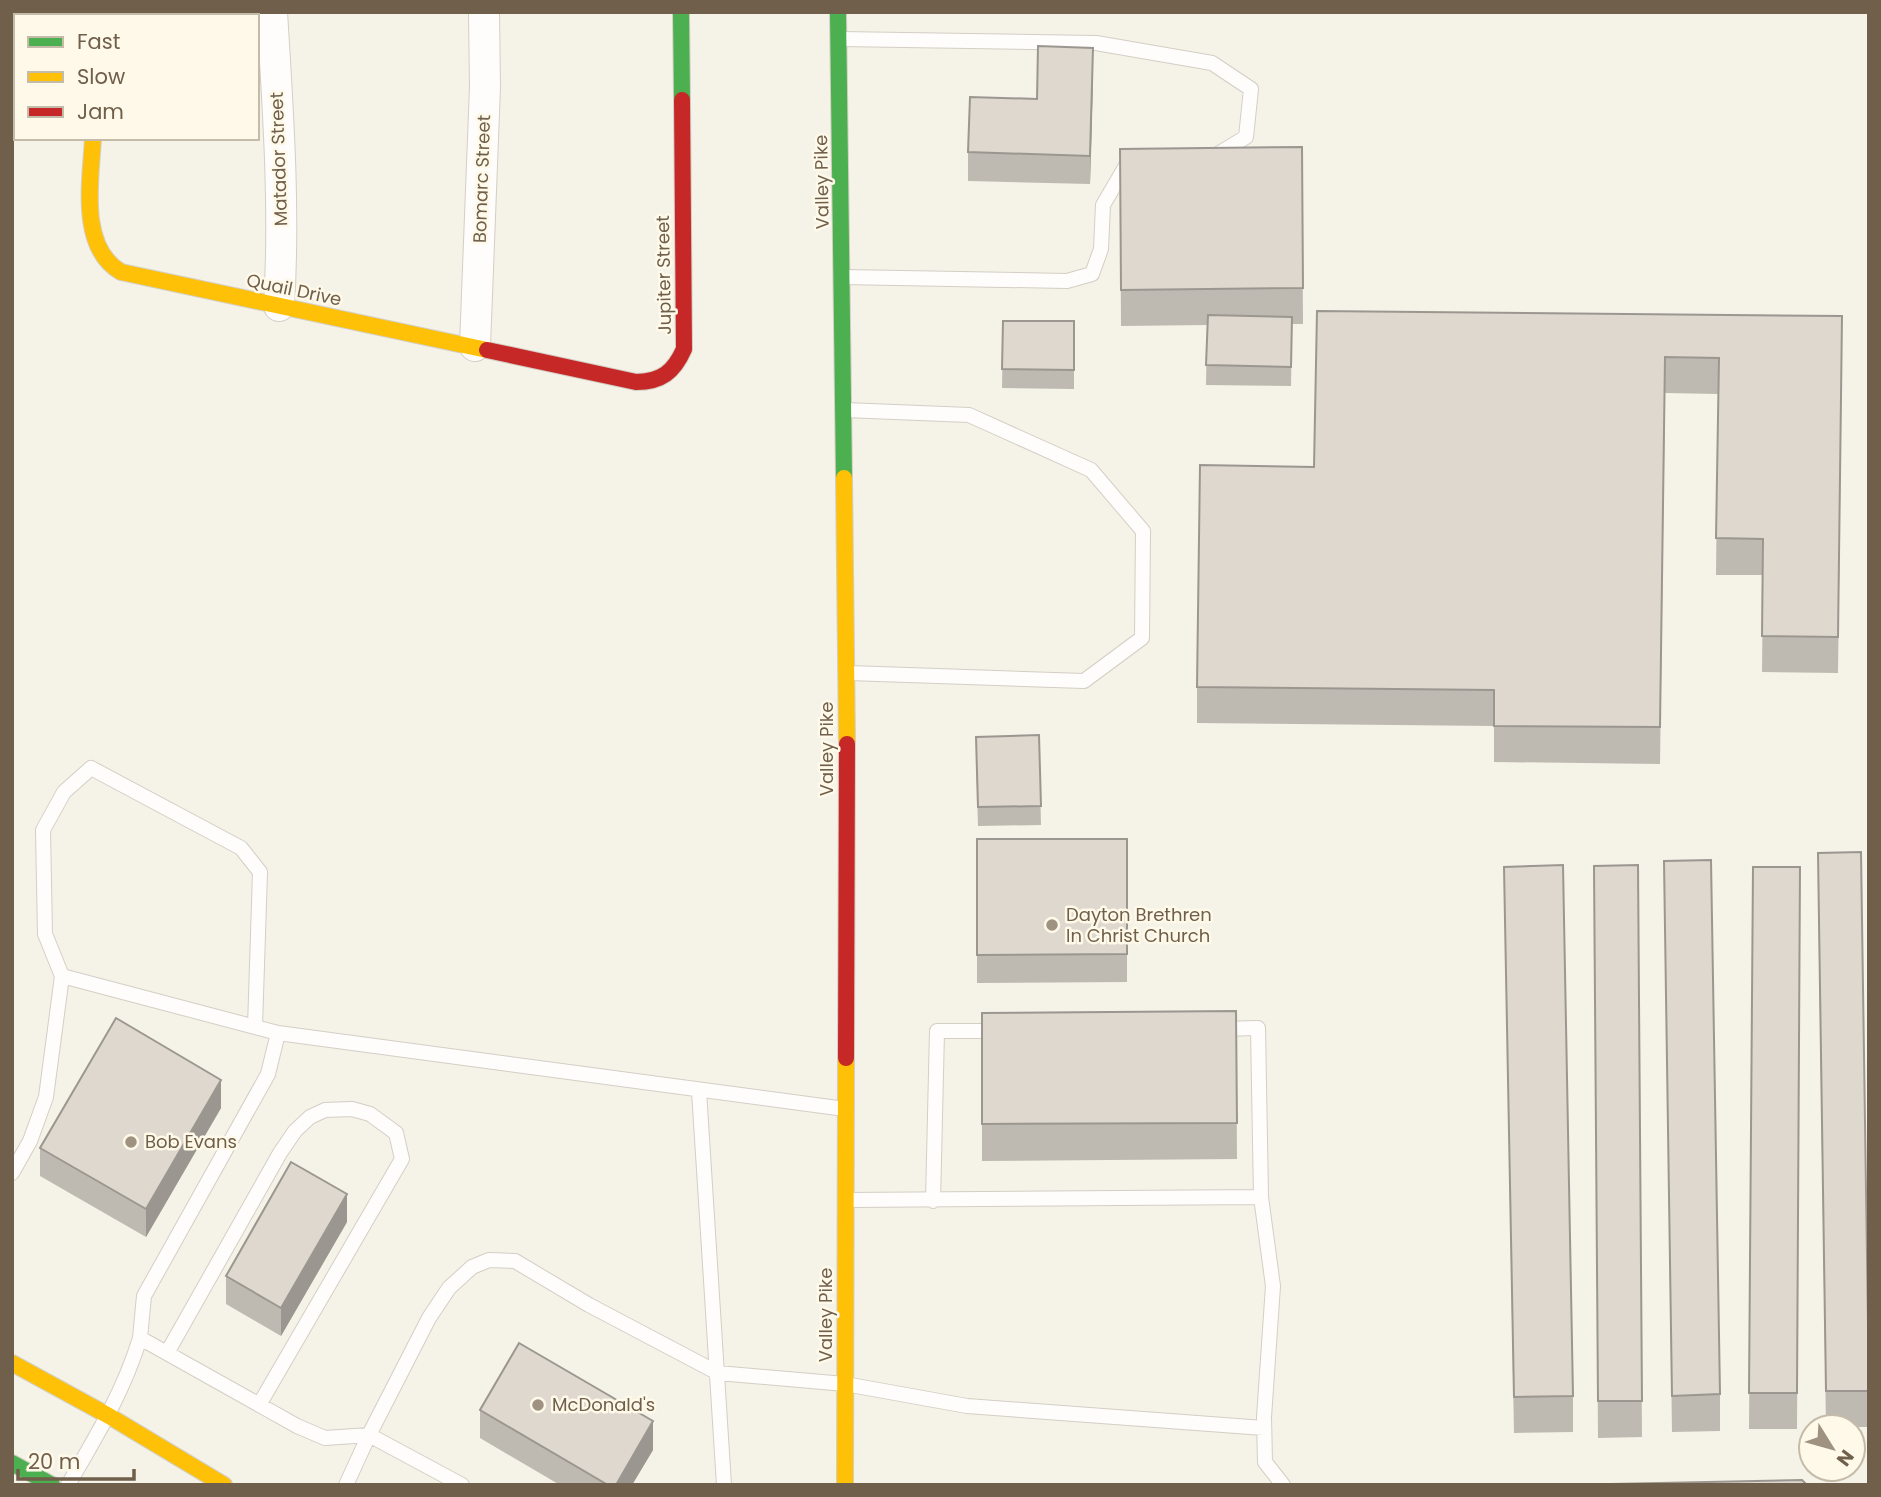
<svg xmlns="http://www.w3.org/2000/svg" width="1881" height="1497" font-family="Poppins,sans-serif">
<style>
.lines{fill:none;stroke-linecap:round;stroke-linejoin:round}
.lane-casing{stroke:#d4cec5;stroke-width:16}
.street-casing{stroke:#d4cec5;stroke-width:32}
.fast-casing{stroke:#d3cec3;stroke-width:18}
.slow-casing{stroke:#d3cec3;stroke-width:18}
.jam-casing{stroke:#d3cec3;stroke-width:18}
.lane{stroke:#fefdfc;stroke-width:14}
.street{stroke:#fefdfc;stroke-width:30}
.fast{stroke:#4caf50;stroke-width:16}
.slow{stroke:#ffc107;stroke-width:16}
.jam{stroke:#c62828;stroke-width:16}
.wall{fill:#bfbab1}
.shaded-wall{fill:#9b9790}
.building{fill:#ded8ce;stroke:#9b9790;stroke-width:2}
.poi-dot{fill:#9f9281;stroke:#fef9e8;stroke-width:2.5}
.labels{text-anchor:middle;stroke-width:5;stroke-linejoin:round;paint-order:stroke}
.street-label{font-size:18px;fill:#705f4a;stroke:#fef9e8}
.poi-label{font-size:18px;fill:#705f4a;stroke:#fef9e8;text-anchor:start}
</style>
<rect width="100%" height="100%" fill="#f5f2e8"/>
<g class="lines">
<g class="lane-casing">
<path id="lane" d="M 840,39 L 1096,43 L 1212,63 L 1251,89 L 1246,137 L 1213,157
M 843,277 L 1067,281 L 1092,274 L 1101,249 L 1103,205 L 1127,164 L 1130,163
M 845,410 L 969,415 L 1091,470 L 1143,531 L 1142,638 L 1084,681 L 849,673
M 62,976 L 45,934 L 43,830 L 64,792 L 91,768 L 241,848 L 260,872 L 255,1027
M 1220,1029 L 1258,1028 L 1261,1197
M 278,1033 L 268,1074 L 144,1296 L 140,1338 L 297,1426 L 325,1438 L 369,1435 L 462,1485
M 699,1091 L 724,1485
M 12,1173 L 30,1141 L 46,1097 L 62,976 L 278,1033 L 845,1109
M 847,1200 L 1261,1197 L 1273,1286 L 1264,1417 L 1265,1462 L 1283,1485
M 933,1201 L 937,1031 L 1000,1031
M 167,1353 L 280,1153 L 295,1131 L 310,1117 L 325,1110 L 352,1109 L 370,1114 L 396,1133 L 402,1159 L 259,1405
M 68,1485 C 97,1435 123,1393 140,1338
M 346,1485 L 369,1435 L 429,1318 L 449,1288 L 472,1267 L 489,1260 L 515,1261 L 589,1305 L 718,1373 L 845,1384 L 967,1406 L 1264,1428"/>
</g>
<g class="street-casing">
<path id="street" d="M 272,12 C 278,110 285,208 279,306
M 95,16 L 95,12
M 475,346 L 485,87 L 484,12"/>
</g>
<g class="fast-casing">
<path id="fast" d="M 681,12 L 682,100
M 838,12 L 844,478
M 12,1463 L 52,1485"/>
</g>
<g class="slow-casing">
<path id="slow" d="M 93,138 C 91,179 78,247 121,272 L 487,350
M 844,478 L 847,744
M 12,1363 L 109,1416 L 224,1485
M 845,1485 L 846,1058"/>
</g>
<g class="jam-casing">
<path id="jam" d="M 487,350 L 636,382 C 661,382 674,372 684,349 L 682,100
M 846,1058 L 847,744"/>
</g>
<use href="#lane" class="lane"/>
<use href="#street" class="street"/>
<use href="#fast" class="fast"/>
<use href="#slow" class="slow"/>
<use href="#jam" class="jam"/>
</g>
<path class="wall" d="M 1093,76 L 1090,184 L 968,181 L 968,152 L 1037,99 Z
M 1302,147 L 1303,324 L 1292,324 L 1291,386 L 1206,385 L 1207,325 L 1121,326 L 1120,149 Z
M 1317,311 L 1842,352 L 1838,673 L 1762,672 L 1763,575 L 1716,575 L 1718,394 L 1665,393 L 1660,764 L 1494,762 L 1494,726 L 1197,723 L 1197,687 L 1314,467 Z
M 1003,321 L 1074,321 L 1074,389 L 1002,388 Z
M 1039,735 L 1041,825 L 978,826 L 976,757 Z
M 977,839 L 1127,839 L 1127,982 L 977,983 Z
M 1664,861 L 1720,1394 L 1720,1431 L 1672,1432 Z
M 1638,865 L 1642,1437 L 1598,1438 L 1594,866 Z
M 1504,867 L 1573,1396 L 1573,1432 L 1514,1433 Z
M 1753,867 L 1800,867 L 1797,1429 L 1749,1429 Z
M 1818,890 L 1869,1383 L 1869,1427 L 1826,1427 Z
M 1236,1011 L 1237,1159 L 982,1161 L 982,1013 Z
M 221,1108 L 146,1237 L 40,1176 L 40,1148 Z
M 347,1222 L 281,1336 L 226,1304 L 226,1276 Z
M 480,1410 L 653,1450 L 632,1485 L 560,1485 L 480,1438 Z"/>
<path class="shaded-wall" d="M 1093,48 L 1093,76 L 1090,184 L 1090,156 Z
M 221,1080 L 221,1108 L 146,1237 L 146,1209 Z
M 347,1194 L 347,1222 L 281,1336 L 281,1308 Z
M 653,1421 L 653,1450 L 632,1485 L 616,1485 Z"/>
<path class="building" d="M 1038,46 L 1093,48 L 1090,156 L 968,152 L 970,97 L 1037,99 Z
M 1302,147 L 1303,288 L 1121,290 L 1120,149 Z
M 1317,311 L 1842,316 L 1838,637 L 1762,636 L 1763,539 L 1716,538 L 1719,358 L 1665,357 L 1660,727 L 1494,726 L 1494,690 L 1197,687 L 1200,465 L 1314,467 Z
M 1208,315 L 1292,317 L 1291,367 L 1206,365 Z
M 1003,321 L 1074,321 L 1074,370 L 1002,369 Z
M 1039,735 L 1041,806 L 978,807 L 976,737 Z
M 977,839 L 1127,839 L 1127,954 L 977,955 Z
M 1861,852 L 1869,1391 L 1826,1391 L 1818,853 Z
M 1711,860 L 1720,1394 L 1672,1396 L 1664,861 Z
M 1563,865 L 1573,1396 L 1514,1397 L 1504,867 Z
M 1638,865 L 1642,1401 L 1598,1401 L 1594,866 Z
M 1753,867 L 1800,867 L 1797,1393 L 1749,1393 Z
M 1236,1011 L 1237,1123 L 982,1124 L 982,1013 Z
M 116,1018 L 221,1080 L 146,1209 L 40,1148 Z
M 291,1162 L 347,1194 L 281,1308 L 226,1276 Z
M 519,1343 L 653,1421 L 616,1485 L 608,1485 L 480,1410 Z
M 1802,1480 L 1807,1485 L 1562,1485 Z"/>
<g class="poi-dot">
<circle cx="1052" cy="925" r="7"/>
<circle cx="131" cy="1142" r="7"/>
<circle cx="538" cy="1405" r="7"/>
</g>
<g class="labels">
<g class="street-label">
<text transform="translate(279 159) rotate(-92)" y="6">Matador Street</text>
<text transform="translate(482 179) rotate(-88)" y="6">Bomarc Street</text>
<text transform="translate(822 182) rotate(-91)" y="6">Valley Pike</text>
<text transform="translate(664 275) rotate(-91)" y="6">Jupiter Street</text>
<text transform="translate(294 290) rotate(12)" y="6">Quail Drive</text>
<text transform="translate(827 749) rotate(-90)" y="6">Valley Pike</text>
<text transform="translate(826 1315) rotate(-90)" y="6">Valley Pike</text>
</g>
<g class="poi-label">
<text x="1066" y="921">Dayton Brethren<tspan x="1066" dy="21">In Christ Church</tspan></text>
<text x="145" y="1148">Bob Evans</text>
<text x="552" y="1411">McDonald's</text>
</g>
</g>
<rect width="1881" height="1497" fill="none" stroke="#705f4a" stroke-width="28"/>
<rect x="14" y="14" width="245" height="126" fill="#fef9e8" stroke="#c5bba9" stroke-width="2"/>
<rect x="28" y="37" width="35" height="10" fill="#4caf50" stroke="#c5bba9" stroke-width="2"/>
<text x="77" y="49" font-size="21" fill="#705f4a">Fast</text>
<rect x="28" y="72" width="35" height="10" fill="#ffc107" stroke="#c5bba9" stroke-width="2"/>
<text x="77" y="84" font-size="21" fill="#705f4a">Slow</text>
<rect x="28" y="107" width="35" height="10" fill="#c62828" stroke="#c5bba9" stroke-width="2"/>
<text x="77" y="119" font-size="21" fill="#705f4a">Jam</text>
<g transform="translate(1832 1448) rotate(127)"><circle r="33" fill="#fef9e8" stroke="#c5bba9" stroke-width="2"/>
<path d="M0-5L12 26L0 18L-12 26Z" fill="#9f9281"/>
<text y="-10" font-size="19" font-weight="bold" text-anchor="middle" fill="#705f4a">N</text>
</g>
<path d="M18 1469v10h116v-10" fill="none" stroke="#705f4a" stroke-width="3.5"/>
<text x="28" y="1469" font-size="21" fill="#705f4a" stroke="#fef9e8" stroke-width="5" paint-order="stroke">20 m</text>
</svg>
